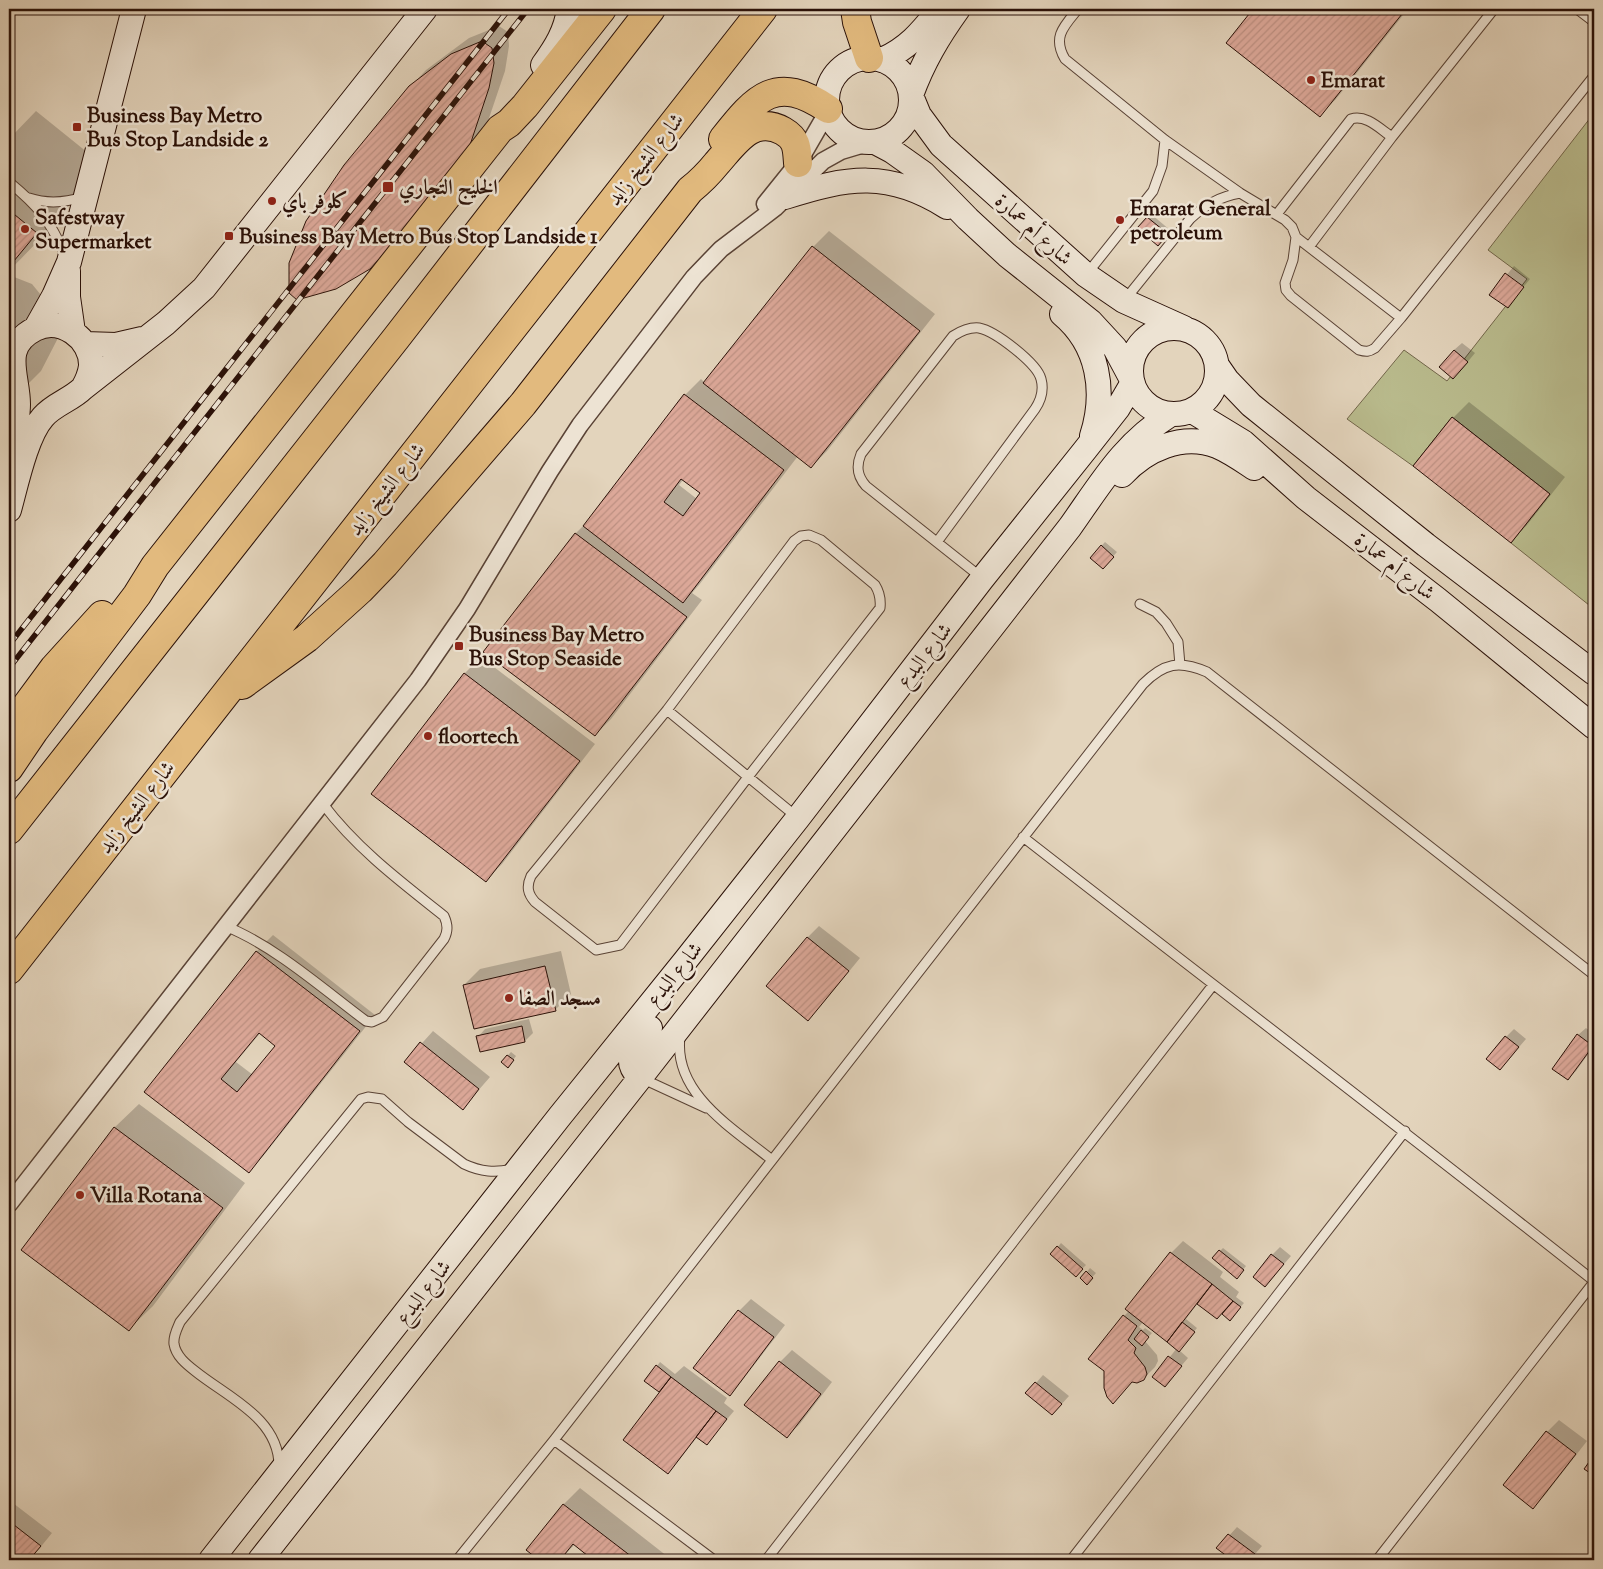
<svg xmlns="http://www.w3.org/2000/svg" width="1603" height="1569" font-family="'Sorts Mill Goudy',Amiri,serif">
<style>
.green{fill:#b9bb8d;stroke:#72664a}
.shadow{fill:#0003;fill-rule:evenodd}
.building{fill:url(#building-hatch);stroke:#2b1108;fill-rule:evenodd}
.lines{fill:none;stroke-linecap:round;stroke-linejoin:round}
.lane-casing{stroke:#594235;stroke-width:11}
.street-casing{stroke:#594235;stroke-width:19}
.secondary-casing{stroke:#2b1108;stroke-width:26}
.highway-casing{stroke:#2b1108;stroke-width:30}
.lane{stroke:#ede3d3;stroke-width:9}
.street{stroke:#ede3d3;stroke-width:16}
.secondary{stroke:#ede3d3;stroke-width:24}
.highway{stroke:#e2ba7e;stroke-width:28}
.rail-casing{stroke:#2b1108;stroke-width:5.5}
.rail{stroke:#ede3d3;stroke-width:4;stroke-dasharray:11;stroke-linecap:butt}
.poi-dot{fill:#8f2418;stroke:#ede3d3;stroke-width:2}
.labels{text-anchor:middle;stroke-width:5;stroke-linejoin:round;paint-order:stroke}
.poi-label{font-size:21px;font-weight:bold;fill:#2b1108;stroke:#ede3d3;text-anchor:start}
.street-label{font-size:21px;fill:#2b1108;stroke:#ede3d3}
</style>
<defs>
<pattern id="building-hatch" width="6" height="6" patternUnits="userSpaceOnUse" patternTransform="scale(1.25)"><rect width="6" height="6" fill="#dca899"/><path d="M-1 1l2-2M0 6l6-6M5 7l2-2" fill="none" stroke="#bd9082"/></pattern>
</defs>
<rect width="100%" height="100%" fill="#e3d4bc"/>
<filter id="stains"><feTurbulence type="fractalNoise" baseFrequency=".004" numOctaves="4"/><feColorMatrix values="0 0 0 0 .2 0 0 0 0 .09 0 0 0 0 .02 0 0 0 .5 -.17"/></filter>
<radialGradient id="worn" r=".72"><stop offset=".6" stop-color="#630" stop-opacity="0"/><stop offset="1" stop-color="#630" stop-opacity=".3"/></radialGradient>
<path class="green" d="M 1594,113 L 1594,609 L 1511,543 L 1550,494 L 1452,417 L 1413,466 L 1347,419 L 1404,350 L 1447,381 L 1527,279 L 1488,250 Z"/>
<path class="shadow" d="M 1255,9 L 1408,9 L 1336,99 L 1320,115 L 1228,43 Z
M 499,26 L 508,32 L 509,46 L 505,71 L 486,127 L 433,200 L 410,87 L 426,70 L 469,38 Z
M 36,111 L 103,165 L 47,232 L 9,271 L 9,139 Z
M 1151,214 L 1170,230 L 1162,241 L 1139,228 Z
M 829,231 L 935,314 L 827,451 L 811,467 L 798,456 L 699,585 L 692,593 L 702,600 L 611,719 L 595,735 L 485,652 L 576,533 L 590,519 L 685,395 L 701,379 L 705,383 L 813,247 ZM 683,480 L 702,493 L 697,499 L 679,485 Z
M 1514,266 L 1530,279 L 1507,307 L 1491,294 Z
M 9,275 L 32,284 L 49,305 L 70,310 L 59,324 L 57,340 L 41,371 L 9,403 Z
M 1462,343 L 1475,353 L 1461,370 L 1454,350 Z
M 1469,402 L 1565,477 L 1527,525 L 1511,541 L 1453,418 Z
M 1105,542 L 1117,552 L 1103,568 L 1091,557 Z
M 481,657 L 595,744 L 502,864 L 486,880 L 373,794 L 465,673 Z
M 819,926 L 860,958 L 820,1007 L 808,1019 L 767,986 L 808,937 Z
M 273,935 L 375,1015 L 264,1155 L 248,1171 L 146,1092 L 257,951 ZM 261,1032 L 277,1046 L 253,1075 L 236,1062 Z
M 561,951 L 571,994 L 555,1010 L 464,985 L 480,969 Z
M 529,1019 L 533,1033 L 525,1041 L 478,1037 L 485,1029 Z
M 1586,1028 L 1594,1034 L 1594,1046 L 1576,1071 L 1568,1079 L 1578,1035 Z
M 1514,1029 L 1526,1039 L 1507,1061 L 1506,1037 Z
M 433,1031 L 490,1077 L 463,1108 L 405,1062 Z
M 511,1052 L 516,1056 L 511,1063 L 502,1062 Z
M 139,1104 L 245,1183 L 153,1306 L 129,1329 L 23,1250 L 115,1127 Z
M 1183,1241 L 1223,1272 L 1220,1277 L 1239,1292 L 1236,1297 L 1244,1303 L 1230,1319 L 1222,1313 L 1198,1303 L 1186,1319 L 1197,1328 L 1179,1350 L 1188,1358 L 1165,1385 L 1154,1377 L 1177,1348 L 1143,1322 L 1139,1327 L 1143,1330 L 1145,1328 L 1152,1333 L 1145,1341 L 1157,1355 L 1158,1361 L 1155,1367 L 1143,1379 L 1133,1381 L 1124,1316 L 1129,1311 L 1126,1309 L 1171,1253 Z
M 1061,1243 L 1086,1265 L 1076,1275 L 1052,1254 Z
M 1280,1247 L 1291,1256 L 1265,1286 L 1272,1255 Z
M 1223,1248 L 1246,1266 L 1240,1274 L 1220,1251 Z
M 1090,1268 L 1096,1273 L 1087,1283 L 1082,1278 Z
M 751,1299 L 785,1325 L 741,1382 L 729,1394 L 695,1368 L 739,1311 Z
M 792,1350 L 832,1382 L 799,1425 L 787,1436 L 780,1362 Z
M 660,1362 L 675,1374 L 684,1366 L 727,1398 L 724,1403 L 734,1411 L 707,1443 L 698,1436 L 679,1460 L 668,1472 L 664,1387 L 646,1381 Z
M 1043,1375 L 1069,1396 L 1060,1406 L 1036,1383 Z
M 1559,1420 L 1587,1441 L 1545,1495 L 1533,1507 L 1547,1432 Z
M 580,1488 L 672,1560 L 596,1560 L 575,1544 L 560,1560 L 541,1560 L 528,1550 L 564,1504 Z
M 9,1500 L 52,1533 L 30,1560 L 9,1560 Z
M 1237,1527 L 1262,1546 L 1250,1560 L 1234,1560 L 1218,1548 Z"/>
<path class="building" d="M 1253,9 L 1406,9 L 1320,117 L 1226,43 Z
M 482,41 L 492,48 L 494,63 L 489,88 L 470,145 L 417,217 L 370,269 L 336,289 L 297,300 L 289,293 L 289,263 L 306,221 L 344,165 L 409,86 L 451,54 Z
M 9,210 L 37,233 L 9,267 Z
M 1147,217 L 1168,234 L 1158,246 L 1137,228 Z
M 812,246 L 920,331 L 811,468 L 703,383 Z
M 1505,273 L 1524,287 L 1508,308 L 1489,295 Z
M 1454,350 L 1468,362 L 1453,379 L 1439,367 Z
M 684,394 L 784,470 L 683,603 L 583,526 ZM 681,479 L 700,493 L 683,516 L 664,502 Z
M 1452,417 L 1550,494 L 1511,543 L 1413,466 Z
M 575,533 L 687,617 L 595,736 L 483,652 Z
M 1101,545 L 1114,557 L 1103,569 L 1090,558 Z
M 464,673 L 580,761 L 486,882 L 371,794 Z
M 807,937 L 849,971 L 808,1021 L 766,986 Z
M 256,951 L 360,1031 L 249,1173 L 144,1092 ZM 259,1033 L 275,1046 L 237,1092 L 221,1079 Z
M 545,966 L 556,1011 L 474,1029 L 463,985 Z
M 522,1026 L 525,1042 L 480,1052 L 476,1036 Z
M 1577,1034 L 1593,1046 L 1568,1080 L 1552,1069 Z
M 1505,1036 L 1519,1047 L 1500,1070 L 1486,1059 Z
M 420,1042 L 479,1089 L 463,1110 L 404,1062 Z
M 507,1055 L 514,1060 L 508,1068 L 501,1062 Z
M 114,1127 L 223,1208 L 129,1331 L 21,1250 Z
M 1057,1246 L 1083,1269 L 1076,1277 L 1050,1254 Z
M 1219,1250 L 1244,1270 L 1237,1279 L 1212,1258 Z
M 1170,1252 L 1212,1284 L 1167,1342 L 1125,1309 Z
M 1271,1254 L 1284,1264 L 1265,1287 L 1253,1277 Z
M 1086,1271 L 1093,1278 L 1087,1285 L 1080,1278 Z
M 1212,1284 L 1233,1301 L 1217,1319 L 1197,1304 Z
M 1233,1301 L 1241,1307 L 1230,1321 L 1222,1314 Z
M 738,1310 L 774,1337 L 730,1396 L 693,1368 Z
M 1123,1315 L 1137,1326 L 1128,1340 L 1136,1348 L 1134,1353 L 1145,1367 L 1147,1374 L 1144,1380 L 1137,1383 L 1132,1382 L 1113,1404 L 1107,1397 L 1104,1388 L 1104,1371 L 1088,1359 Z
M 1182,1322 L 1195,1332 L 1179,1352 L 1167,1342 Z
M 1141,1330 L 1149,1337 L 1142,1346 L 1134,1339 Z
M 1168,1356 L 1182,1366 L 1165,1387 L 1152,1377 Z
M 779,1361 L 821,1394 L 787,1438 L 744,1405 Z
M 656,1365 L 671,1377 L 659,1392 L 644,1381 Z
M 671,1377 L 716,1411 L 668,1474 L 623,1440 Z
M 1035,1382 L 1062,1404 L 1052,1415 L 1025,1393 Z
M 716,1411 L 727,1419 L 707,1445 L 696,1437 Z
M 1546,1431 L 1576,1454 L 1533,1509 L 1503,1485 Z
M 1594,1455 L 1594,1474 L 1593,1475 L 1584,1469 Z
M 563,1504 L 636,1560 L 593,1560 L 573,1544 L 560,1560 L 539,1560 L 526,1550 Z
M 9,1521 L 41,1546 L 29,1560 L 9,1560 Z
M 1228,1534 L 1255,1554 L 1250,1560 L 1232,1560 L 1216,1548 Z"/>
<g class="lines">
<g class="lane-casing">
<path id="lane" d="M 1078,9 C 1064,26 1052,37 1065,59 L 1165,140 L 1240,193 L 1285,220 L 1292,227 L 1296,237 L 1293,260 L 1285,283 L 1286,290 L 1291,296 L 1359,350 C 1366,352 1369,352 1375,348 L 1401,318 L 1594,76
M 1577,9 L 1594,22
M 9,182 C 38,206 50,220 65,255
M 29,198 C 47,204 64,203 83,197
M 1277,214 L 1351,119 C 1366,114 1380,129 1392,137
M 1296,237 L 1401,318
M 1309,247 L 1392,137 L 1494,9
M 1086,275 L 1153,191 L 1162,166 L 1165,140
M 1124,301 L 1190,219 C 1205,205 1219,197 1240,193
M 809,535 L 821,540 L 875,585 C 880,593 881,599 880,608 L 748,777 L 620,945 L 596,950 L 535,902 C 528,894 526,887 531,876 L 667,710 L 794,541 L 801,536 Z
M 937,542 L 1035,409 C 1041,400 1044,390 1041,379 C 1037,363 995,331 979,328 C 969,327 961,331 953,336 L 861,454 C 856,466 857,476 866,486 L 982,578
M 1140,604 L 1156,612 L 1166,623 L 1178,642 L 1180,665
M 667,710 L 798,818
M 1023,837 C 1213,985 1405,1131 1594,1281
M 225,926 C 275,946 323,989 366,1021 L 372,1022 L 383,1017 L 444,939 C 448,931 448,925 444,916 C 401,882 356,848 323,804
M 680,1037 C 673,1094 734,1129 772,1160
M 641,1078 L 706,1108
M 554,1440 L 714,1560
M 279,1466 C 279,1418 227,1397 195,1371 C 186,1364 176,1356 174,1344 C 173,1336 177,1329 180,1322 L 361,1099 L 368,1097 L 382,1099 L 408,1122 L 464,1164 C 481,1172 495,1173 513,1169
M 457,1560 L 554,1440 L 1143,684 C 1164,663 1179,660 1207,672 L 1594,975
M 766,1560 L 1213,985
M 1071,1560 L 1405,1131
M 1377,1560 L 1594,1282"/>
</g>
<g class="street-casing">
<path id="street" d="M 765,204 L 798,163 L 828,111
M 9,1204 L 418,680 L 467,609 L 550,471 L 580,425 L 694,277 L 721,249 L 775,208 L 823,161 L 841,151 L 871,142"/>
</g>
<g class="secondary-casing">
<path id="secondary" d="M827 100a42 42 0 1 1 84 0a42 42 0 1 1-84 0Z
M 882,60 C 909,48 922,31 940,9
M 543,65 C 556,47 566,31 569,9
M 911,95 C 923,62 938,37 958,9
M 912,98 L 919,115 L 941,145 L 1086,275 L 1124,301 L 1184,328
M 875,142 L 892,151 L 923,173 L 968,219 L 1007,255 L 1091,322 L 1115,348 L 1131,378
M 785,197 C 847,177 889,170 947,207
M 68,271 L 68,297 L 73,332
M 1062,314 C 1099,345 1106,392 1092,436
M1131 371a43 43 0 1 1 86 0a43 43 0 1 1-86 0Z
M 36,328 L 54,296 L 69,262 L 134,9
M 85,344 L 116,345 L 142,339
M 1218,367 L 1227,380 L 1251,405 L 1426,545 L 1594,673
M 1192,411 L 1243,442 L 1306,498 L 1438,600 L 1594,727
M 9,453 C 13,437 18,421 18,404 C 18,375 0,347 35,329 C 60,316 92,338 91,366 C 90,374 87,381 83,388
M 1122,475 C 1146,449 1182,433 1217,446 C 1231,452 1242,460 1254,468
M 9,510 C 16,485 26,436 43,417 C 54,404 71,400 83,388 L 166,323 L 204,288 L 425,9
M 640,1078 C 620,1058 637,1045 650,1028
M 211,1560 L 560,1116 L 685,961 L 798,818 L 982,579 L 1085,450 L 1118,408 L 1132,384
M 260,1560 L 640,1078 L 1070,527 C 1102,482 1123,444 1171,414"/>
</g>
<g class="highway-casing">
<path id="highway" d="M 855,9 L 857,22 L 869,58
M 723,139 C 757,96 776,74 828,109
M 242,685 L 307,638 L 360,590 L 385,564 L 523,404 L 690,190 C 700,182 709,173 717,163 C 734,144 753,114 783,131 C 797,139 797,148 798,163
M 9,729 L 54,668 L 102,615
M 9,768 L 34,731 L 137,595 L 155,566 L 500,129 L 509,123 L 525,106 L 602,9
M 9,830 L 397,337 L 651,9
M 9,970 L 763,9"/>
</g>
<use href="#lane" class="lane"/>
<use href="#street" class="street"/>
<use href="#secondary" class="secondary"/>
<use href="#highway" class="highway"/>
<g class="rail-casing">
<path id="rail" d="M 9,645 L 509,9
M 9,668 L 528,9"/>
</g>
<use href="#rail" class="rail"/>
</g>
<g class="poi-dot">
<circle cx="1311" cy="80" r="5"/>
<rect x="72" y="122" width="10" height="10" rx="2.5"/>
<rect x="382" y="181" width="12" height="12" rx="2.5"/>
<circle cx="272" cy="201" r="5"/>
<circle cx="1120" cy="220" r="5"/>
<circle cx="25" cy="229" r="5"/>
<rect x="224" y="231" width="10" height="10" rx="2.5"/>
<rect x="454" y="641" width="10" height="10" rx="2.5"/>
<circle cx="428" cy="736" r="5"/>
<circle cx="509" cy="998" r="5"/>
<circle cx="80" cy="1195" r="5"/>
</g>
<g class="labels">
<g class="poi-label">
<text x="1321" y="87">Emarat</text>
<text x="87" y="122">Business Bay Metro<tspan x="87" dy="24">Bus Stop Landside 2</tspan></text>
<text x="399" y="194">الخليج التجاري</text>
<text x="282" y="208">كلوفر باي</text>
<text x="1130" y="215">Emarat General<tspan x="1130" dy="24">petroleum</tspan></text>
<text x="35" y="224">Safestway<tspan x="35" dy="24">Supermarket</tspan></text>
<text x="239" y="243">Business Bay Metro Bus Stop Landside 1</text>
<text x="469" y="641">Business Bay Metro<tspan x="469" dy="24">Bus Stop Seaside</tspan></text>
<text x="438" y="743">floortech</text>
<text x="519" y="1005">مسجد الصفا</text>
<text x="90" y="1202">Villa Rotana</text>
</g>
<g class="street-label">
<text transform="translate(645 159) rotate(-52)" y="7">شارع الشيخ زايد</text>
<text transform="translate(1034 229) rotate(42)" y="7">شارع أم عمارة</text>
<text transform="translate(386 489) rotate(-52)" y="7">شارع الشيخ زايد</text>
<text transform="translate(1395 566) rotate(38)" y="7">شارع أم عمارة</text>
<text transform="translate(924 655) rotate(-52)" y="7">شارع البدع</text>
<text transform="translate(136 807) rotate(-52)" y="7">شارع الشيخ زايد</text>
<text transform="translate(674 974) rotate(-51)" y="7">شارع البدع</text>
<text transform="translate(423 1292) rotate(-52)" y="7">شارع البدع</text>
</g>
</g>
<rect width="1603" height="1569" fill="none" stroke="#e3d4bc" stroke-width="30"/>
<rect x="10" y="10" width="1583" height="1549" fill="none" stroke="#2b1108" stroke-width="2.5"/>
<rect x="15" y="15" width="1573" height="1539" fill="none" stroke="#2b1108"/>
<rect width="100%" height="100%" filter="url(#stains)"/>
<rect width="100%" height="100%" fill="url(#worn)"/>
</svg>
